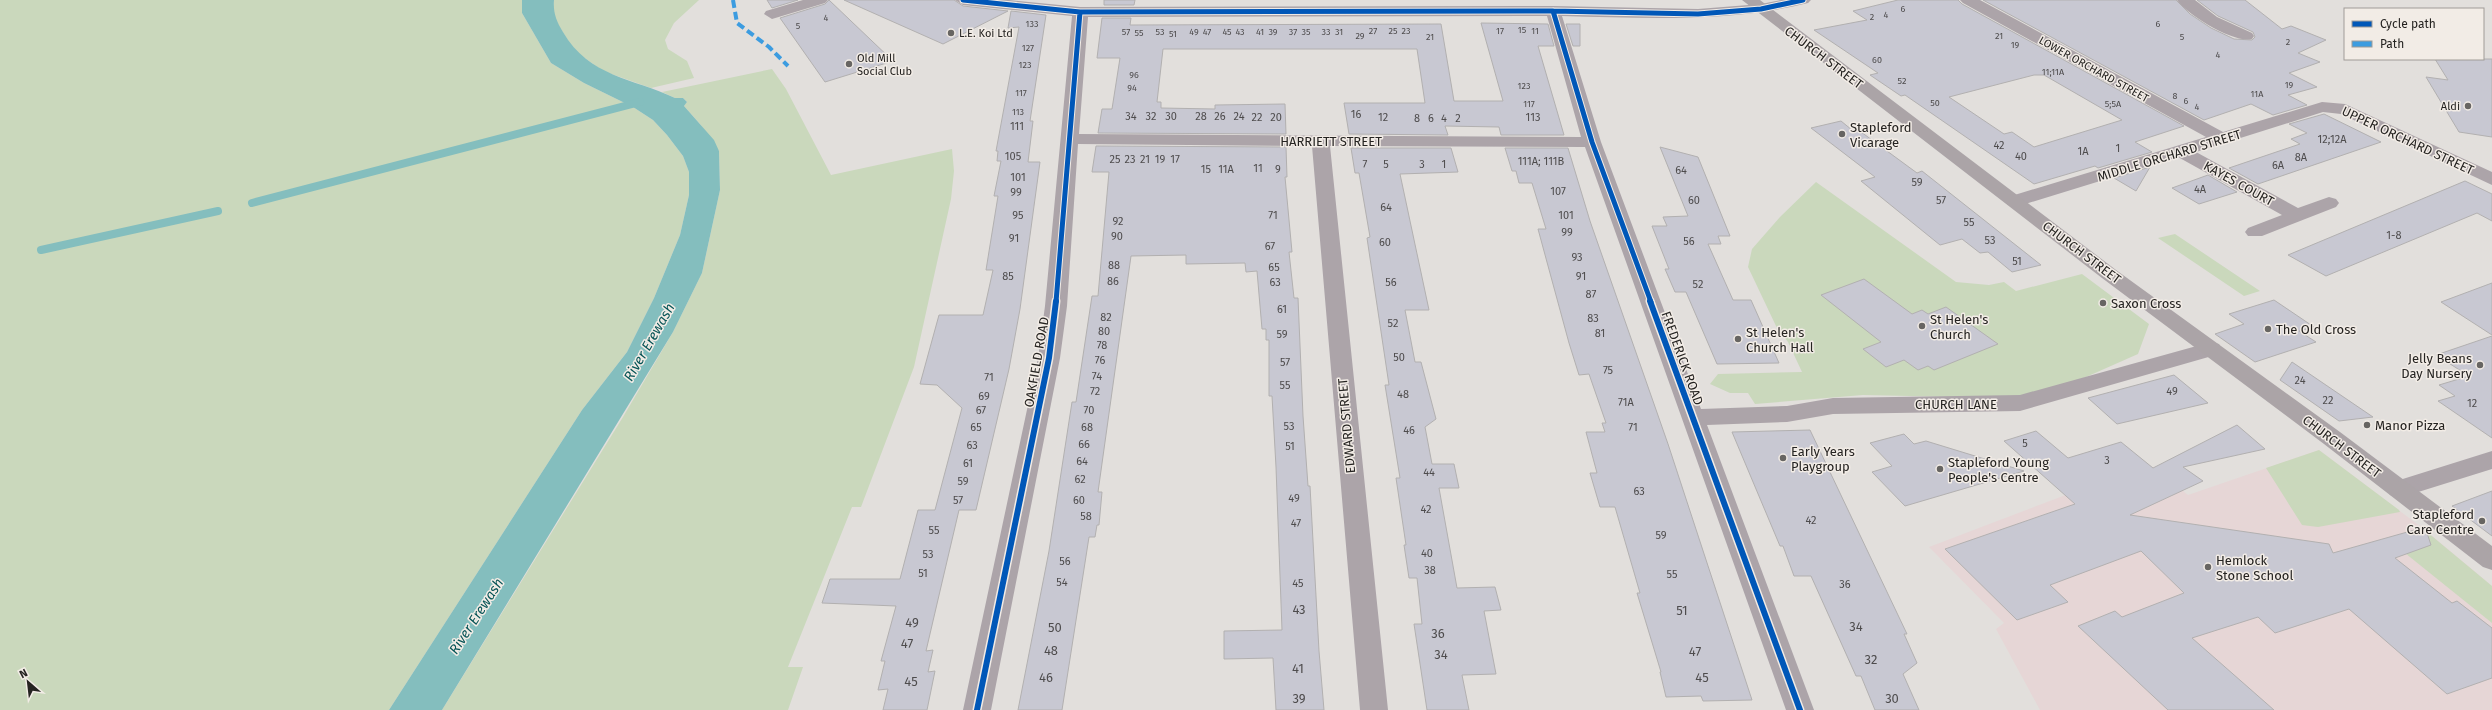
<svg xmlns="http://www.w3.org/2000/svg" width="2492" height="710" font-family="'Fira Sans',sans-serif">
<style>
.education{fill:#e6d6d6}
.green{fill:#cad8bc}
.water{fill:#84bebe}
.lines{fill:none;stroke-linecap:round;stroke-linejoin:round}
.stream{stroke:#84bebe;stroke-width:8}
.building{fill:#c8c8d2;stroke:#b2b0b0;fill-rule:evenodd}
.minor{fill:#aca4a9;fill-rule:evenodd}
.secondary{fill:#aba4a7;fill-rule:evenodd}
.quiet{stroke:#3c9ce0;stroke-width:4;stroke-dasharray:8 4;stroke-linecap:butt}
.cycleway-far1-casing{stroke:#f2ece6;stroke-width:7}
.cycleway-casing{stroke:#f2ece6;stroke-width:9}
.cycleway-far1{stroke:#0057b8;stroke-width:5}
.cycleway{stroke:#0057b8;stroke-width:6}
.poi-dot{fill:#676562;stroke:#f2ece6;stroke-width:1.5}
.labels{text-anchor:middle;stroke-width:3;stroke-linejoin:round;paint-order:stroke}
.far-number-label{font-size:9px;fill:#4e4c4d}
.far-poi-label{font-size:11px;fill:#252321;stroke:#f2ece6;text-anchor:start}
.far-street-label{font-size:11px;fill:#252321;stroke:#f2ece6}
.number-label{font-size:11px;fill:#4e4c4d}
.street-label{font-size:13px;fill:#252321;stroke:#f2ece6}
.poi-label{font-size:13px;fill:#252321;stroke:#f2ece6;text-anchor:start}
.near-number-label{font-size:13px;fill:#4e4c4d}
.water-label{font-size:14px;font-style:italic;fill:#065456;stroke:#f2ece6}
</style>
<rect width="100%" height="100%" fill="#e2dfdc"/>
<path class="education" d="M 2319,450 L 2425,530 L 2492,586 L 2492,710 L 2040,710 L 1996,629 L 2004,623 L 1929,547 L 2063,496 L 2153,467 L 2188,495 Z"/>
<path class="green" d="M 0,0 L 522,0 L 522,13 L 551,63 L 584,83 L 633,107 L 653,120 L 667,135 L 683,156 L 689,172 L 689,195 L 680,235 L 654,298 L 627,352 L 582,410 L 389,710 L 0,710 Z
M 554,0 L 699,0 L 674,23 L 665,40 L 668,49 L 687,61 L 694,78 L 651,88 L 603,71 L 579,54 L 569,42 L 556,21 L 553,9 Z
M 772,69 L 786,89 L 831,175 L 952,149 L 954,171 L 951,199 L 914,367 L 861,507 L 852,507 L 788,667 L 803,667 L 788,710 L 442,710 L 623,417 L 673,332 L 702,273 L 720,190 L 719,151 L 700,124 L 684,106 L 687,102 L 683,98 L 675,98 L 662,92 Z
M 1816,182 L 1956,282 L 1989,285 L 2004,282 L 2016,291 L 2082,274 L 2149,324 L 2138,354 L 2086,377 L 2045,392 L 2004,398 L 1863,395 L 1755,404 L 1748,393 L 1730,393 L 1710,384 L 1718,374 L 1802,372 L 1788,342 L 1776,326 L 1748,267 L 1752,249 L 1780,217 Z
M 2175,234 L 2260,291 L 2244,296 L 2158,238 Z
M 2319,450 L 2399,510 L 2400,512 L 2318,527 L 2302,525 L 2266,468 Z
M 2427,532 L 2492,586 L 2492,623 L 2395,545 Z"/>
<path class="water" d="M 522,0 L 554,0 C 553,12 556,21 563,32 C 589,77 633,78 675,98 L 683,98 L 687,102 L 684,106 L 714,140 L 719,151 L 720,190 L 702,273 L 673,332 L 442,710 L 389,710 L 582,410 L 627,352 L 654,298 L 680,235 L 689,195 L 689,172 L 683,156 L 667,135 L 653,120 L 633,107 L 584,83 L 551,63 L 522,13 Z"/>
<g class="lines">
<path class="stream" d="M 252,203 L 640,102
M 41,250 L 218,211"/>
</g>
<path class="building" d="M 767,0 L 798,0 L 772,8 Z
M 829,0 L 893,61 L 825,82 L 780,18 L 825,4 Z
M 844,0 L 954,0 L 963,6 L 1008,11 L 943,44 Z
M 1104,0 L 1135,0 L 1134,5 L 1104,5 Z
M 1898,0 L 1958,0 L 1962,4 L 2184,126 L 2135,142 L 2152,152 L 2098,168 L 2095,166 L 2034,184 L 1905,95 L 1901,96 L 1870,75 L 1878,73 L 1814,30 L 1867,20 L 1853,11 ZM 2034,75 L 2044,75 L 2122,120 L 2034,147 L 2012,132 L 2004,134 L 1949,97 Z
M 1983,0 L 2176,0 L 2190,14 L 2211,28 L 2234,39 L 2252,40 L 2255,37 L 2253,32 L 2218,16 L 2197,0 L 2245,0 L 2282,29 L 2291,26 L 2326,40 L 2298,53 L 2320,62 L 2289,73 L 2317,87 L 2288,95 L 2307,105 L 2273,115 L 2251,104 L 2204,120 Z
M 1011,11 L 1046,15 L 1030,121 L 1033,121 L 1028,162 L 1040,162 L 1020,309 L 1009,369 L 976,510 L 959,510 L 940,591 L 926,651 L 933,650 L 928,672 L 935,671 L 927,710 L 883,710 L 888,689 L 878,690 L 885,661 L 881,661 L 896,606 L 822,603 L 830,579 L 900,579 L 918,510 L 935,510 L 962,408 L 937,385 L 920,384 L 939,315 L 983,315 L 993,270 L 986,270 L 998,196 L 994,196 L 1001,161 L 997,161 L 998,151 L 996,151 L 1019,27 L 1008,28 Z
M 1102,18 L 1131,18 L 1130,25 L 1441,24 L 1454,101 L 1503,101 L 1481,23 L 1548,24 L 1554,46 L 1538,46 L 1564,135 L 1501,135 L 1499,127 L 1445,126 L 1448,135 L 1349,134 L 1344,103 L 1425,103 L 1417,49 L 1163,49 L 1157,102 L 1161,102 L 1161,108 L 1215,109 L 1215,105 L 1285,104 L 1286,134 L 1098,133 L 1102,109 L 1112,109 L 1120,58 L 1097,58 Z
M 1566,24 L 1580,24 L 1580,46 L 1573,46 Z
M 2435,59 L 2492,59 L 2492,137 L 2459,132 L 2426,77 L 2448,80 Z
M 2324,114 L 2381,142 L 2258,184 L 2229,168 L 2300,144 L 2291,139 L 2307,133 L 2289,124 Z
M 1841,121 L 1852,130 L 1857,129 L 1917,173 L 1922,171 L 2041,265 L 2012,272 L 1988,252 L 1980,253 L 1962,239 L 1940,245 L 1861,181 L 1875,177 L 1811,128 Z
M 1096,146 L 1286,147 L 1287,177 L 1285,177 L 1292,252 L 1289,252 L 1294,298 L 1298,298 L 1303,416 L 1308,486 L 1310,486 L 1319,651 L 1324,710 L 1276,710 L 1273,658 L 1224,659 L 1224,631 L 1282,630 L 1276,467 L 1272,396 L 1269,396 L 1269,340 L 1266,340 L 1266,329 L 1262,329 L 1257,271 L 1246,272 L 1245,263 L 1186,264 L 1186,255 L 1131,256 L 1098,492 L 1102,492 L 1099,525 L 1097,525 L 1095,537 L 1089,537 L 1062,710 L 1018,710 L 1049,551 L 1072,402 L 1076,402 L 1092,296 L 1098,296 L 1109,172 L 1092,172 Z
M 1660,147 L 1698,157 L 1730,236 L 1718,236 L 1721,244 L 1708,244 L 1733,300 L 1751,300 L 1779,363 L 1717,364 L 1686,292 L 1675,292 L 1665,269 L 1669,269 L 1652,226 L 1667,226 L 1663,217 L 1688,216 Z
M 1351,148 L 1451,148 L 1458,172 L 1400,174 L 1429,310 L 1405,310 L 1415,362 L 1421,362 L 1436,419 L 1425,427 L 1432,464 L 1454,464 L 1459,488 L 1439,488 L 1457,588 L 1495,587 L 1501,610 L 1484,611 L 1496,674 L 1462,675 L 1469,710 L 1427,710 L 1414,624 L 1422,624 L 1417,578 L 1409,578 L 1404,545 L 1406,545 L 1396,478 L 1400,478 L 1385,385 L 1389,385 L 1367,238 L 1370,237 L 1359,173 L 1355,173 Z
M 1505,148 L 1568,148 L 1590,221 L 1668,444 L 1752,700 L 1703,701 L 1701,696 L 1666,697 L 1660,672 L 1661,672 L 1637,593 L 1640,593 L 1615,507 L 1600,507 L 1590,473 L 1597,473 L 1586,432 L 1605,432 L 1602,423 L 1606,423 L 1589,374 L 1579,375 L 1569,343 L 1538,229 L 1546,229 L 1532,183 L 1519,183 L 1516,171 L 1512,171 Z
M 2150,167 L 2136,191 L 2114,178 Z
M 2208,175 L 2237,192 L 2199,204 L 2172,188 Z
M 2465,181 L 2492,194 L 2492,221 L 2477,213 L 2326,276 L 2288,255 Z
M 1864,279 L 1912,314 L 1922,310 L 1928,314 L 1946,307 L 1998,344 L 1934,370 L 1928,366 L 1918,370 L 1904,360 L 1886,367 L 1863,349 L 1881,342 L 1821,295 Z
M 2492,283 L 2492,335 L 2441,302 Z
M 2274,300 L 2314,327 L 2299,331 L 2316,342 L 2255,362 L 2215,334 L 2244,324 L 2229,314 Z
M 2492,336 L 2492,438 L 2438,401 L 2455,396 L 2439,385 L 2469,376 L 2436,355 Z
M 2292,362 L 2345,398 L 2373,417 L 2339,421 L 2280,380 Z
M 2174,375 L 2208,403 L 2117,424 L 2088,398 Z
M 2237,425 L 2265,449 L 2183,467 L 2203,481 L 2130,515 L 2329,544 L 2333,553 L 2425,527 L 2431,545 L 2395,558 L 2452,603 L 2457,601 L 2492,628 L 2492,678 L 2447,694 L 2349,609 L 2275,633 L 2258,617 L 2192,638 L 2274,710 L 2168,710 L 2078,626 L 2115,611 L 2122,617 L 2184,593 L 2141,551 L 2050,585 L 2068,602 L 2017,620 L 1945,549 L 2075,504 L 2004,441 L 2036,431 L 2068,458 L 2121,442 L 2153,468 Z
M 1810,430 L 1907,634 L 1904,634 L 1917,663 L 1903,674 L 1919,710 L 1875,710 L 1861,676 L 1856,676 L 1811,576 L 1794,576 L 1783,546 L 1780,546 L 1732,432 Z
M 1904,434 L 1914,444 L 1926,441 L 2024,471 L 1905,506 L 1872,472 L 1892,466 L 1870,443 Z
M 2492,491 L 2492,536 L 2452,506 Z"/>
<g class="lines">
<path class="minor" d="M 803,0 L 828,0 L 825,3 L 772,19 L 764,14 L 766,11 Z
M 955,0 L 1009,0 L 1080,7 L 1553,6 L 1698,9 L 1761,4 L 1781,0 L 1811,0 L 1808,3 C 1727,23 1645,18 1562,16 L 1601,142 L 1701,409 L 1787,406 L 1833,398 L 2020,395 L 2211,342 L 2219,344 L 2222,349 L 2219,354 L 2020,411 L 1833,414 L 1787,422 L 1707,425 L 1814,710 L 1786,710 L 1585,147 L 1330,146 L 1388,710 L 1360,710 L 1312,146 L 1078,144 L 1067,306 L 1060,358 L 991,710 L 963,710 L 1038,358 L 1045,306 L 1072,16 L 963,5 ZM 1547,16 L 1581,137 L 1079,134 L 1088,17 Z
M 1960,0 L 1980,0 L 2223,132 L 2322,102 L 2345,104 L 2492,172 L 2492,185 L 2341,114 L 2323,112 L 2196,152 L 2298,208 L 2329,197 L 2336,199 L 2339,203 L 2336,207 L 2262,236 L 2248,236 L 2245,232 L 2248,228 L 2282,215 L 2178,157 L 2022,205 L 2008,205 L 2005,201 L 2008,197 L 2206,137 L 1963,3 Z
M 2177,0 L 2195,0 L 2217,17 L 2252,33 L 2254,36 L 2252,39 C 2235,44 2187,15 2177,0 Z
M 2492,451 L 2492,469 L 2399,498 L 2390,495 L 2387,489 L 2390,483 Z"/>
<path class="secondary" d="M 1742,0 L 1760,0 L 2116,270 L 2340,432 L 2492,546 L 2492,570 L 2483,567 L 2324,444 L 2102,278 Z"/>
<path class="quiet" d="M 733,0 L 737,23 L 769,47 L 788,66"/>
<g class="cycleway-far1-casing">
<path id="cycleway-far1" d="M 963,0 L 1080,12 L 1553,11 L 1698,14 L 1761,9 L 1803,0
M 1553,11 L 1592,142 L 1651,302
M 1056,302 L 1080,12"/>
</g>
<g class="cycleway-casing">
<path id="cycleway" d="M 1650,301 L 1800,710
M 977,710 L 1049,358 L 1056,301"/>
</g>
<use href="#cycleway-far1" class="cycleway-far1"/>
<use href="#cycleway" class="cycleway"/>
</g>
<g class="poi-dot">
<circle cx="951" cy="33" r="4"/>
<circle cx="849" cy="64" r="4"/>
<circle cx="2468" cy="106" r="4"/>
<circle cx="1842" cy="134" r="4"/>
<circle cx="2103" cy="303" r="4"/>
<circle cx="1922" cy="326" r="4"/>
<circle cx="2268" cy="329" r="4"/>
<circle cx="1738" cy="339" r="4"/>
<circle cx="2480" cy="365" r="4"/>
<circle cx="2367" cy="425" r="4"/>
<circle cx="1783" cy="458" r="4"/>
<circle cx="1940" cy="469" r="4"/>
<circle cx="2482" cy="521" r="4"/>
<circle cx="2208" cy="567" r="4"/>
</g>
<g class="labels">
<g class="far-number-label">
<text x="1903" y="12">6</text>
<text x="1886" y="18">4</text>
<text x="1872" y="20">2</text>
<text x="826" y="21">4</text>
<text x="1032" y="27">133</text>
<text x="2158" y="27">6</text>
<text x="798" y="29">5</text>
<text x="1522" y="33">15</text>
<text x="1373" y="34">27</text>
<text x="1393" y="34">25</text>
<text x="1406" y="34">23</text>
<text x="1500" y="34">17</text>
<text x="1535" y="34">11</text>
<text x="1126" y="35">57</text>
<text x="1160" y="35">53</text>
<text x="1194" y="35">49</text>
<text x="1207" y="35">47</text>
<text x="1227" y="35">45</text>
<text x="1240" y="35">43</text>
<text x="1260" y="35">41</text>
<text x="1273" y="35">39</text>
<text x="1293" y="35">37</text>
<text x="1306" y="35">35</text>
<text x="1326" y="35">33</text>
<text x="1339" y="35">31</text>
<text x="1139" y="36">55</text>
<text x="1173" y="37">51</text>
<text x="1360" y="39">29</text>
<text x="1999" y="39">21</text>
<text x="1430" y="40">21</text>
<text x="2182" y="40">5</text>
<text x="2288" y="45">2</text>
<text x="2015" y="48">19</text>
<text x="1028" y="51">127</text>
<text x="2218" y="58">4</text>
<text x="1877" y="63">60</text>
<text x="1025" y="68">123</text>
<text x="2053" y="75">11;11A</text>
<text x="1134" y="78">96</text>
<text x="1902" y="84">52</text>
<text x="2289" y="88">19</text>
<text x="1524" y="89">123</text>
<text x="1132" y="91">94</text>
<text x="1021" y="96">117</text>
<text x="2257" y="97">11A</text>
<text x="2175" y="99">8</text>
<text x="2186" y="104">6</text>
<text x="1935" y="106">50</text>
<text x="1529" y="107">117</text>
<text x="2113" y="107">5;5A</text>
<text x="2197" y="110">4</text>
<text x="1018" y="115">113</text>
</g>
<g class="far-poi-label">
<text x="959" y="37">L.E. Koi Ltd</text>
<text x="857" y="62">Old Mill<tspan x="857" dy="13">Social Club</tspan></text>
<text x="2460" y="110" text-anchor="end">Aldi</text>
</g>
<g class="far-street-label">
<text transform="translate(2094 69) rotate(29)" y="4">LOWER ORCHARD STREET</text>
</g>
<g class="number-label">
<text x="1356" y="118">16</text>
<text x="1131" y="120">34</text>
<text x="1151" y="120">32</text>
<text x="1171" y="120">30</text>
<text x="1201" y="120">28</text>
<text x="1220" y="120">26</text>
<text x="1239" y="120">24</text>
<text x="1257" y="121">22</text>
<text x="1276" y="121">20</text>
<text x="1383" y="121">12</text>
<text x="1533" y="121">113</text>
<text x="1417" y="122">8</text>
<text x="1431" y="122">6</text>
<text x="1444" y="122">4</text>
<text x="1458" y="122">2</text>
<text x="1017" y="130">111</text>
<text x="2332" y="143">12;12A</text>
<text x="1999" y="149">42</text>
<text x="2118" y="152">1</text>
<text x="2083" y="155">1A</text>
<text x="1013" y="160">105</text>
<text x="2021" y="160">40</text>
<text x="2301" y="161">8A</text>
<text x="1115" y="163">25</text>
<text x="1130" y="163">23</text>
<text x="1145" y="163">21</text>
<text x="1160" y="163">19</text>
<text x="1175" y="163">17</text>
<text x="1541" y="165">111A; 111B</text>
<text x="1365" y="168">7</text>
<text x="1386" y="168">5</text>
<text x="1422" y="168">3</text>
<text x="1444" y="168">1</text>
<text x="2278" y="169">6A</text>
<text x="1258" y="172">11</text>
<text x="1206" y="173">15</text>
<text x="1226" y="173">11A</text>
<text x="1278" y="173">9</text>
<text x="1681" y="174">64</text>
<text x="1018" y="181">101</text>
<text x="1917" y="186">59</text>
<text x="2200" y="193">4A</text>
<text x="1558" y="195">107</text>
<text x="1016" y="196">99</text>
<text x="1694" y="204">60</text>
<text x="1941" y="204">57</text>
<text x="1386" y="211">64</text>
<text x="1018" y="219">95</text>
<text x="1273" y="219">71</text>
<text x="1566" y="219">101</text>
<text x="1118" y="225">92</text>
<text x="1969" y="226">55</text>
<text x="1567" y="236">99</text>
<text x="2394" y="239">1-8</text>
<text x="1117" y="240">90</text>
<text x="1014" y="242">91</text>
<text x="1990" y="244">53</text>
<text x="1689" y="245">56</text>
<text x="1385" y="246">60</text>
<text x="1270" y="250">67</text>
<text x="1577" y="261">93</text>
<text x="2017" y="265">51</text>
<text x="1114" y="269">88</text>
<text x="1274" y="271">65</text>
<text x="1008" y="280">85</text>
<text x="1581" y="280">91</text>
<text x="1113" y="285">86</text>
<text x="1275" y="286">63</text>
<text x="1391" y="286">56</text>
<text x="1698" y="288">52</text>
<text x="1591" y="298">87</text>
<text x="1282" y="313">61</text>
<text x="1106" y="321">82</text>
<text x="1593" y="322">83</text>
<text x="1393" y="327">52</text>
<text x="1104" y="335">80</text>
<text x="1600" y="337">81</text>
<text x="1282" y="338">59</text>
<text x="1102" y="349">78</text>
<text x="1399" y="361">50</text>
<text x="1100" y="364">76</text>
<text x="1285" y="366">57</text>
<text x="1608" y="374">75</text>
<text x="1097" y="380">74</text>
<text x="989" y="381">71</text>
<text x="2300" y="384">24</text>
<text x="1285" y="389">55</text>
<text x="1095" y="395">72</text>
<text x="2172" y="395">49</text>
<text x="1403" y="398">48</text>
<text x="984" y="400">69</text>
<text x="2328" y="404">22</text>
<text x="1626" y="406">71A</text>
<text x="2472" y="407">12</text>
<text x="981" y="414">67</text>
<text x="1089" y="414">70</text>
<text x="1289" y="430">53</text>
<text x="976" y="431">65</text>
<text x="1087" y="431">68</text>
<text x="1633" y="431">71</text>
<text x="1409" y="434">46</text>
<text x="2025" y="447">5</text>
<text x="1084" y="448">66</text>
<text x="972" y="449">63</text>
<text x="1290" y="450">51</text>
<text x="2107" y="464">3</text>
<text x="1082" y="465">64</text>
<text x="968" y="467">61</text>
<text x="1429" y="476">44</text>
<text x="1080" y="483">62</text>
<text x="963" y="485">59</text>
<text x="1639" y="495">63</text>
<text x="1294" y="502">49</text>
<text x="958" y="504">57</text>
<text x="1079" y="504">60</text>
<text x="1426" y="513">42</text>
<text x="1086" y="520">58</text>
<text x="1811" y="524">42</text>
<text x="1296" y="527">47</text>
<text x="934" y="534">55</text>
<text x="1661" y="539">59</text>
<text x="1427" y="557">40</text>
<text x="928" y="558">53</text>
<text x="1065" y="565">56</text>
<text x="1430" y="574">38</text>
<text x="923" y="577">51</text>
<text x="1672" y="578">55</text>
<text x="1062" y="586">54</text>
<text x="1298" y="587">45</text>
<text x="1845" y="588">36</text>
</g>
<g class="street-label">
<text transform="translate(1824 57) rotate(37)" y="5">CHURCH STREET</text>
<text transform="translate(2408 140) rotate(25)" y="5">UPPER ORCHARD STREET</text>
<text x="1331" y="146">HARRIETT STREET</text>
<text transform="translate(2169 155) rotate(-17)" y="5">MIDDLE ORCHARD STREET</text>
<text transform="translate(2239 183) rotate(29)" y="5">KAYES COURT</text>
<text transform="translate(2082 252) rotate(37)" y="5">CHURCH STREET</text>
<text transform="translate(1683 358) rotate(70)" y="5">FREDERICK ROAD</text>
<text transform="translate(1036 362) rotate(-80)" y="5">OAKFIELD ROAD</text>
<text x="1956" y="409">CHURCH LANE</text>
<text transform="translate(1346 426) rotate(-95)" y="5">EDWARD STREET</text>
<text transform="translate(2342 446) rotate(37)" y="5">CHURCH STREET</text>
</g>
<g class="poi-label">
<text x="1850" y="132">Stapleford<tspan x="1850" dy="15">Vicarage</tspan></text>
<text x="2111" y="308">Saxon Cross</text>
<text x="1930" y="324">St Helen's<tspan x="1930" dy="15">Church</tspan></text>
<text x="2276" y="334">The Old Cross</text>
<text x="1746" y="337">St Helen's<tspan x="1746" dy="15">Church Hall</tspan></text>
<text x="2472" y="363" text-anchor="end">Jelly Beans<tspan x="2472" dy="15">Day Nursery</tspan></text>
<text x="2375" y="430">Manor Pizza</text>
<text x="1791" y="456">Early Years<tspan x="1791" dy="15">Playgroup</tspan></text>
<text x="1948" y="467">Stapleford Young<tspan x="1948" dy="15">People's Centre</tspan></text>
<text x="2474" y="519" text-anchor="end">Stapleford<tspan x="2474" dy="15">Care Centre</tspan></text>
<text x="2216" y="565">Hemlock<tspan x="2216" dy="15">Stone School</tspan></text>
</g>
<g class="near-number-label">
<text x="1299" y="614">43</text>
<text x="1682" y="615">51</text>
<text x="912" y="627">49</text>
<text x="1856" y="631">34</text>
<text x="1055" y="632">50</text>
<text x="1438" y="638">36</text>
<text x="907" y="648">47</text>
<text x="1051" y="655">48</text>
<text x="1695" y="656">47</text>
<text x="1441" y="659">34</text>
<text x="1871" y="664">32</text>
<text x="1298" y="673">41</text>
<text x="1046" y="682">46</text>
<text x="1702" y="682">45</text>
<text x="911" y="686">45</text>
<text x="1299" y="703">39</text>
<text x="1892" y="703">30</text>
</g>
<g class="water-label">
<text transform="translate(649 342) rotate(-60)" y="5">River Erewash</text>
<text transform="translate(476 616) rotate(-57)" y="5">River Erewash</text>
</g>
</g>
<rect x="2344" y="8" width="140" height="52" fill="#f2ece6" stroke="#a09c97"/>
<rect x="2352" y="21" width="20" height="6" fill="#0057b8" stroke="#a09c97"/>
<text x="2380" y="28" font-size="12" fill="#252321">Cycle path</text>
<rect x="2352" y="41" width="20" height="6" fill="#3c9ce0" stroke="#a09c97"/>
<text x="2380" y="48" font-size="12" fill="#252321">Path</text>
<g transform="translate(28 682) rotate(332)" stroke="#f2ece6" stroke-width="3" paint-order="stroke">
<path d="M0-3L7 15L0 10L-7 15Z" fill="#252321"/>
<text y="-6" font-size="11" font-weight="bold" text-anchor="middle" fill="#252321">N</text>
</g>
</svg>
